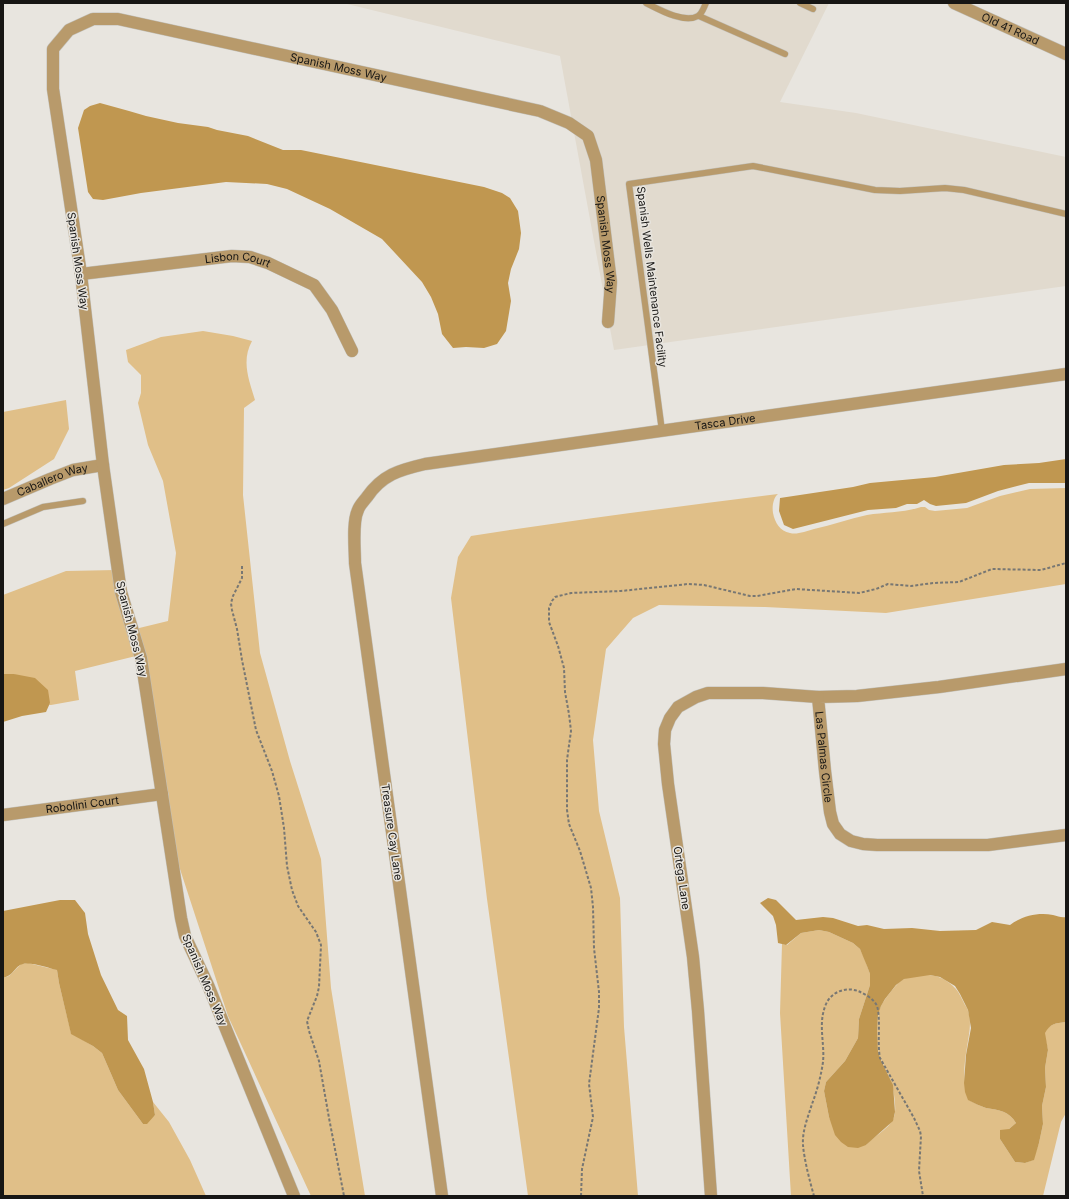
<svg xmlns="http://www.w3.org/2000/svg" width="1069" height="1199" font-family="Inter,sans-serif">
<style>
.built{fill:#e1dace}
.green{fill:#e0bf88}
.water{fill:#c09750}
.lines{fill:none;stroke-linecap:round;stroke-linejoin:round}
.service-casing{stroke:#c2c0ba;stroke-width:7}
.minor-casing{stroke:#c2c0ba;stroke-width:13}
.tertiary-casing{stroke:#c2c0ba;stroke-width:13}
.path{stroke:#787773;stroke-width:2;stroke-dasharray:3 2;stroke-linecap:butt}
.service{stroke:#b89a6b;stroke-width:6}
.minor{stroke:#b89a6b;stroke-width:12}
.tertiary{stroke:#b89a6b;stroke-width:12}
.labels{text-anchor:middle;stroke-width:3;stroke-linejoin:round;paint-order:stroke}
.street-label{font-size:11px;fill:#171614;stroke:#e8e5df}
</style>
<rect width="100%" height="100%" fill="#e8e5df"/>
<path class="built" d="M 343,3 L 829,3 L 780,102 L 856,113 L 1066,157 L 1066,286 L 614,350 L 560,56 Z"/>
<path class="green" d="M 203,331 L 233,336 L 252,341 C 241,361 249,380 255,400 L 244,408 L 243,495 L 260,653 L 290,761 L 321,859 L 331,988 L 365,1196 L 311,1196 L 228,1016 L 179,866 L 144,654 L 75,671 L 79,700 L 51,705 L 49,705 L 50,703 L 14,674 L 3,674 L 3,595 L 66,571 L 116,570 L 131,630 L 168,621 L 176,553 L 163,481 L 148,445 L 138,403 L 141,393 L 141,375 L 128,362 L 126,350 L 161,337 Z
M 66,400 L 69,429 L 54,459 L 9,488 L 3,490 L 3,412 Z
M 1066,488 L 1066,584 L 886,613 L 765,607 L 659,605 L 633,618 L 606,649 L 593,740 L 599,811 L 620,898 L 624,1027 L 638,1196 L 528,1196 L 487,899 L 451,598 L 458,557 L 471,536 C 573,520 675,507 778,494 C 773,498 772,507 773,513 C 775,523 780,531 790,533 C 797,535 806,531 814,529 C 832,525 849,519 867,515 C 885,512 903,513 921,507 L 925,507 L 929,510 L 935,511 L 967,508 L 1000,496 L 1030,489 Z
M 819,930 L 829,932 L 853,943 L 860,949 L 864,957 L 870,974 L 870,985 L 859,1019 L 858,1038 L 845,1061 L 826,1082 L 824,1091 L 829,1117 L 833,1126 L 866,1145 C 876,1134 894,1127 895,1112 C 896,1103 893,1084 889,1076 C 884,1063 878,1058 877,1042 C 877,1032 877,1014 881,1006 C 884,1000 896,984 902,980 C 913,973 934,973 945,980 C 957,988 958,991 964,1003 C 965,1006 968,1008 968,1011 C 972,1023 969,1034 967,1047 C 964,1064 962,1084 969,1100 C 974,1103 980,1106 986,1108 C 999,1110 1009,1111 1016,1123 L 1009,1129 L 1000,1139 L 1015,1162 L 1025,1163 L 1033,1160 L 1039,1143 L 1043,1124 L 1042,1106 L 1046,1087 L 1045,1068 L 1048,1050 L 1044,1033 C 1050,1024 1055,1023 1066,1022 L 1066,1113 L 1061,1122 L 1043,1196 L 791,1196 L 780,1013 L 782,944 L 787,945 L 801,933 Z
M 28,963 L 57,970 L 59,983 L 71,1033 L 93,1046 L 102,1053 L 118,1090 L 143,1124 L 155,1115 L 153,1102 L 169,1122 L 190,1160 L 206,1196 L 3,1196 L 3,978 L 9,976 L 21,964 Z"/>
<path class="water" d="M 100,103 L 129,111 L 146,116 L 178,123 L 208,127 L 217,130 L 248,136 L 283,150 L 301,150 L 484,187 L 502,193 L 510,198 L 518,211 L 521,233 L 519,249 L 511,269 L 508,283 L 511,301 L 506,331 L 497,344 L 484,348 L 466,347 L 453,348 L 442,334 L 438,314 L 431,297 L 422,282 L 382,239 L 330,209 L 287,189 L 267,184 L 226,182 L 141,193 L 103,200 L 93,199 L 88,192 L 78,128 L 84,110 L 90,106 Z
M 1066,459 L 1066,483 L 1029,483 L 998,491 L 966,503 L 936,506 L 930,504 L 924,500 L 917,504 L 907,504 L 896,508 L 868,510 L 793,529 L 784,525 L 779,511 L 780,498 L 853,487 L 870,483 L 935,477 L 1004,465 L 1039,463 Z
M 3,674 L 14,674 L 35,678 L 48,690 L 50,703 L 46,712 L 22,716 L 3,722 Z
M 768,898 L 776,900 L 796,920 L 823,917 L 833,918 L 858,926 L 867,925 L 884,929 L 912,928 L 940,931 L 976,930 L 992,922 L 1010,925 C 1022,916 1038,912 1053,915 C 1058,916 1061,918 1066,917 L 1066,1022 C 1055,1023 1050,1024 1045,1033 L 1048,1050 L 1045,1068 L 1046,1087 L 1042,1106 L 1043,1124 L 1039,1143 L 1034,1160 L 1025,1163 L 1015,1162 L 1000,1139 L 1000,1130 L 1009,1129 L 1016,1123 C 1009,1111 999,1110 986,1108 C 980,1106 974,1103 968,1100 L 965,1092 L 964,1083 L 966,1055 L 971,1028 L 968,1010 L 960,994 L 955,986 L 940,977 L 930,975 L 904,979 L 896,985 L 885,999 L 881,1006 L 878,1015 L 877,1033 L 878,1051 L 881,1060 L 893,1085 L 895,1112 L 893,1121 L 866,1145 L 858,1148 L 848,1147 L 841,1142 L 835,1135 L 829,1117 L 824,1091 L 826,1082 L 845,1061 L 858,1038 L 859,1019 L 870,985 L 870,974 L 867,966 L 860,949 L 853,943 L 829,932 L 819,930 L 801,933 L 786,945 L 778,943 L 776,925 L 773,916 L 760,903 Z
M 60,900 L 75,900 L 85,913 L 88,934 L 101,975 L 118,1010 L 127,1016 L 128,1040 L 144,1069 L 153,1102 L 155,1115 L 147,1124 L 143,1124 L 118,1090 L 102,1053 L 93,1046 L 71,1034 L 59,983 L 57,970 C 49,968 27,960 20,965 C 13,970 13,975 3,978 L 3,911 Z"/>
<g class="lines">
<g class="service-casing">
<path id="service" d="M 646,3 C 658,9 684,24 698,16 C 702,14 704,7 706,3
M 800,3 L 813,9
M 699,16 L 785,54
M 662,431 L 629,184 L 753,166 L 875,190 L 900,191 L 945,188 L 964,190 L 1066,214
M 3,524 L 43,507 L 83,501"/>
</g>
<g class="minor-casing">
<g id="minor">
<path id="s1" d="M 81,274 L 232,256 L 250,257 L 268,263 L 314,285 L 332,310 L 352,351"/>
<path id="s2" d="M 3,499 L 50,479 L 73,470 L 103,465"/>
<path id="s3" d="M 1066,669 L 939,687 L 857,696 L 818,697 L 825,771 L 830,812 L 833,824 L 840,834 L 851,841 L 863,844 L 877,845 L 988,845 L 1066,835"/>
<path id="s4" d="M 3,815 L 162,794"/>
<path id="s5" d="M 294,1196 L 208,985 L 185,936 L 181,918 L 141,658 L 121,592 L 103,465 L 81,274 L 53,89 L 53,49 L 69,30 L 93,19 L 118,19 L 540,111 L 569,123 L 588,136 L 596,160 L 611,282 L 608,322"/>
<path id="s6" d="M 442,1196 L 355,563 C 355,549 352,522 358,510 C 359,506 364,501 367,497 C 382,475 399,470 425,464 L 1066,374"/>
<path d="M 711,1196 L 698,1011 L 693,957 L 668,784 L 664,744 L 665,730 L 670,718 L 678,707 L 696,697 L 708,693 L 763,693 L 818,697"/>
</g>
</g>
<g class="tertiary-casing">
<g id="tertiary">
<path id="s7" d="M 954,3 L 1066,54"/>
</g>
</g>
<path class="path" d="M 242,566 L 242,578 L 233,596 L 231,603 L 232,610 L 237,629 L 242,660 L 256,730 L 272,771 L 279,796 L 284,828 L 287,866 L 292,890 L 298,906 L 316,932 L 321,945 L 319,987 L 317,996 L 307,1021 L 309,1031 L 319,1061 L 329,1118 L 344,1196
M 581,1196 L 582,1169 L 593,1117 L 589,1084 L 599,1008 L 599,992 L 594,948 L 593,907 L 591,888 L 580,851 L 569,824 L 567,810 L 567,760 L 571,731 L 569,714 L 565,692 L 564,668 L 558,646 L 549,622 L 549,608 L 552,601 L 555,597 L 571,593 L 621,591 L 688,584 L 704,585 L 750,596 L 757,596 L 796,589 L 859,593 L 876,589 L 888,584 L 911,586 L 933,583 L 959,582 L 992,569 L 1041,570 L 1066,563
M 814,1196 C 810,1182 804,1159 803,1145 C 802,1131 808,1117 812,1104 C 817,1091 821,1076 823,1062 C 825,1042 817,1022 827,1002 C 833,991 847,987 858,991 C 865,994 874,999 877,1006 C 881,1018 877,1043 880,1058 L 914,1118 L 920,1131 L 921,1136 L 919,1171 L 923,1196"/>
<use href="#service" class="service"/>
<use href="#minor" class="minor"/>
<use href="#tertiary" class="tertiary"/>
</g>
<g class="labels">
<g class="street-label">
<text dy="4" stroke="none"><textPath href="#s7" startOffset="62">Old 41 Road</textPath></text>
<text dy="4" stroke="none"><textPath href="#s5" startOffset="1482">Spanish Moss Way</textPath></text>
<text dy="4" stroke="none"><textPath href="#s5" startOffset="1853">Spanish Moss Way</textPath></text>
<text transform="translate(78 261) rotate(82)" y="4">Spanish Moss Way</text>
<text dy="4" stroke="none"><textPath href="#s1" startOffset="158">Lisbon Court</textPath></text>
<text transform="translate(652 277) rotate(83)" y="4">Spanish Wells Maintenance Facility</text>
<text dy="4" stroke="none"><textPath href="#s6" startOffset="1080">Tasca Drive</textPath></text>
<text dy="4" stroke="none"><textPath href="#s2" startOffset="53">Caballero Way</textPath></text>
<text transform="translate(132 629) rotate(76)" y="4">Spanish Moss Way</text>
<text dy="4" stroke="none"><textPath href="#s3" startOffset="310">Las Palmas Circle</textPath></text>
<text dy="4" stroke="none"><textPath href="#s4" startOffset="80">Robolini Court</textPath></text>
<text transform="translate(392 832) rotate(82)" y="4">Treasure Cay Lane</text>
<text transform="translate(682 878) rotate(82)" y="4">Ortega Lane</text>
<text transform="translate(205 980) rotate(67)" y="4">Spanish Moss Way</text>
</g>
</g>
<rect width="1069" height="1199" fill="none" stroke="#171614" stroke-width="8"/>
</svg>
